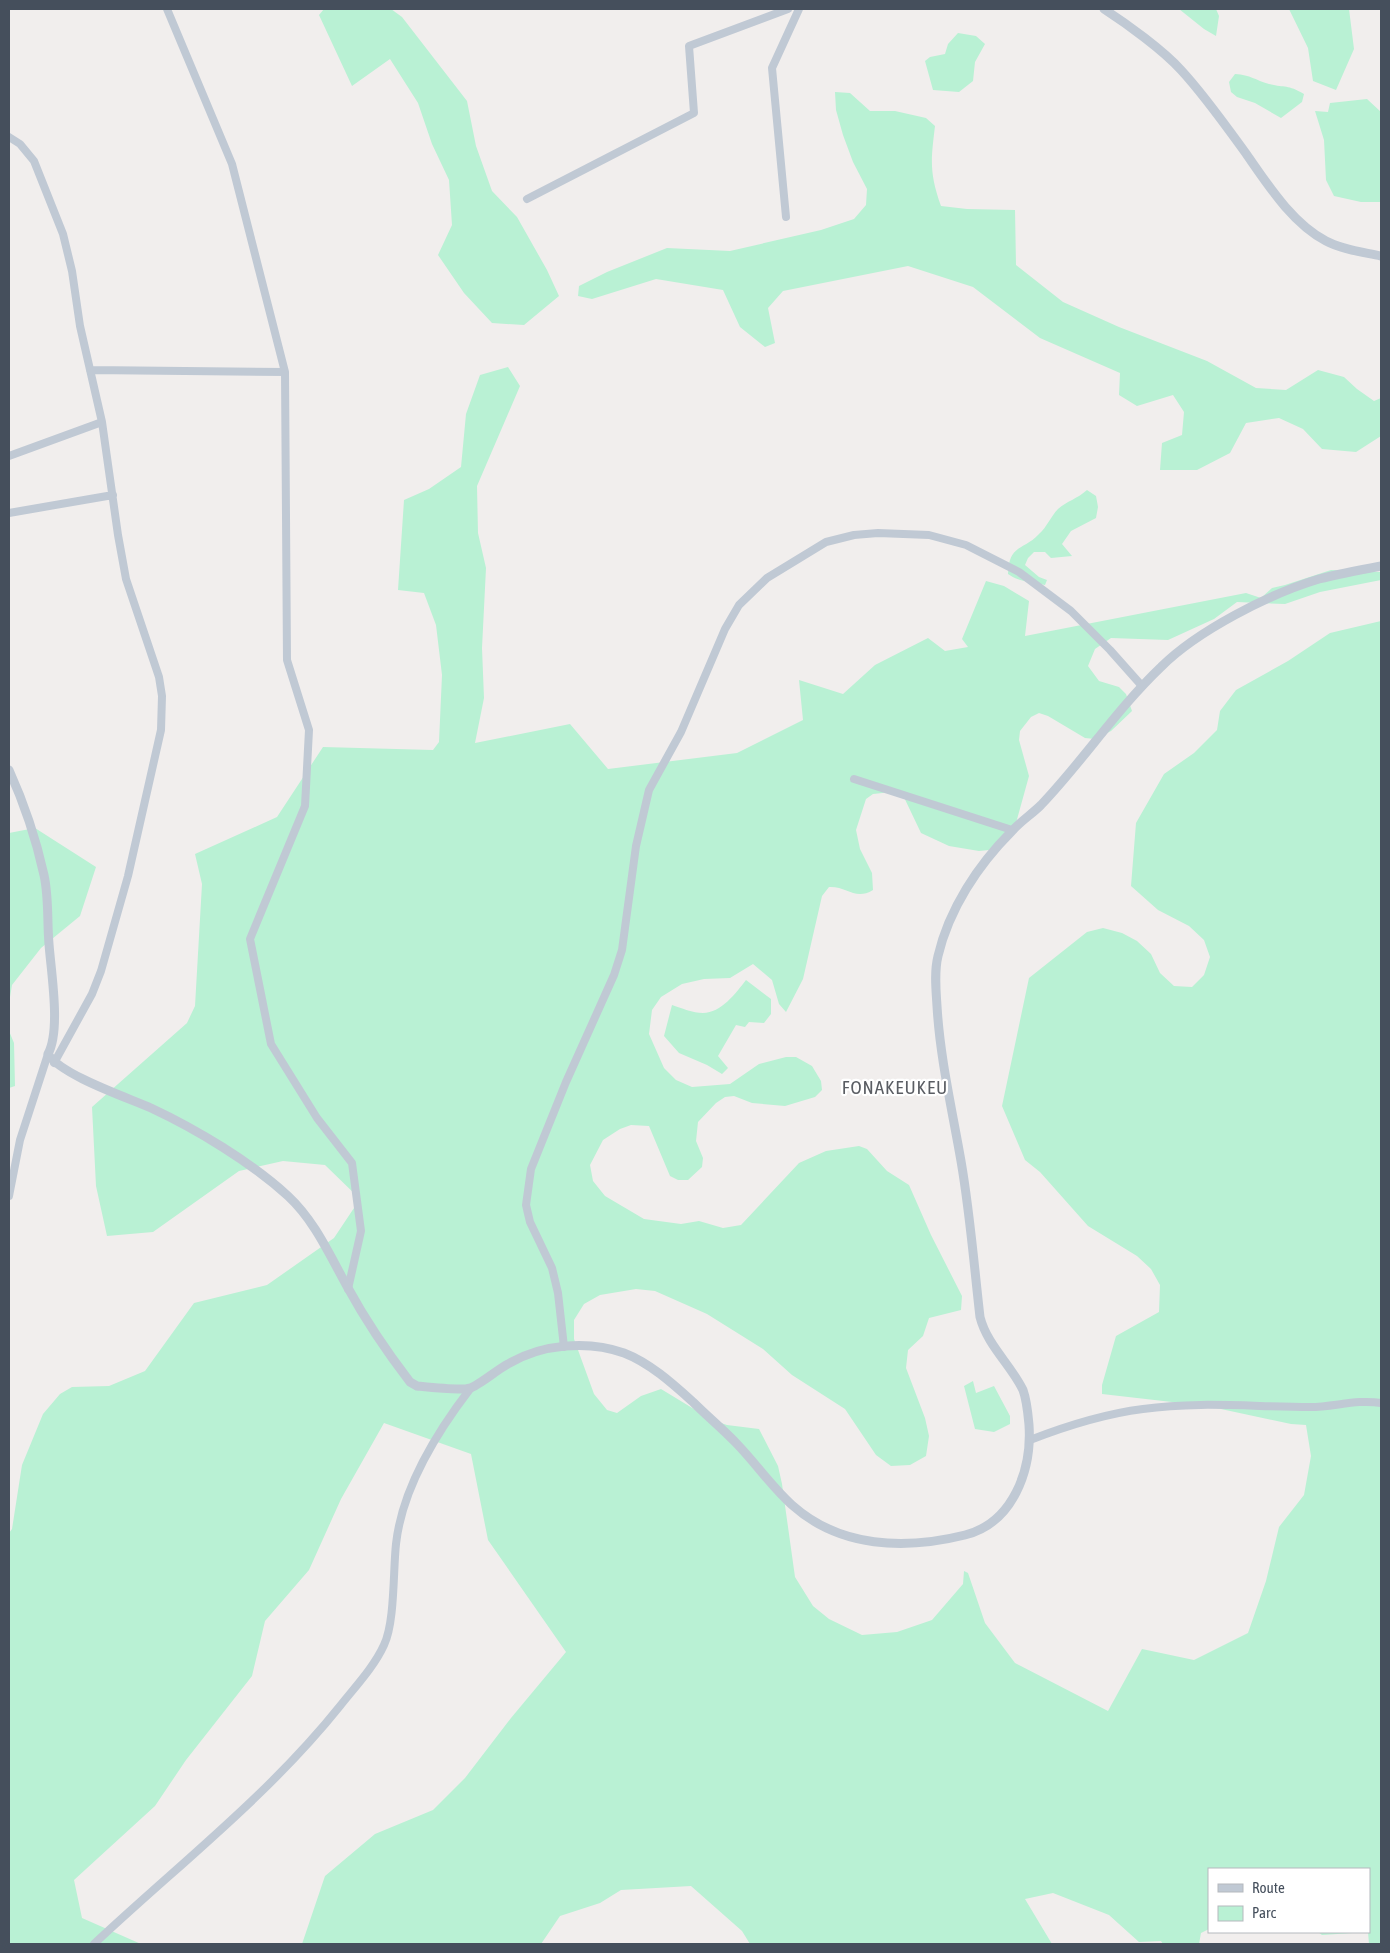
<svg xmlns="http://www.w3.org/2000/svg" width="1390" height="1953" font-family="'Asap Condensed',sans-serif">
<style>
.green{fill:#b9f1d4}
.lines{fill:none;stroke-linecap:round;stroke-linejoin:round}
.minor{stroke:#c0c9d4;stroke-width:8}
.tertiary{stroke:#c0c9d4;stroke-width:9}
.labels{text-anchor:middle;stroke-width:4.5;stroke-linejoin:round;paint-order:stroke}
.quarter-label{font-size:19px;letter-spacing:1px;fill:#5a5d63;stroke:#fff}
</style>
<rect width="100%" height="100%" fill="#f1eeed"/>
<path class="green" d="M 324,9 L 391,9 L 402,17 L 467,101 L 476,146 L 492,191 L 517,217 L 547,270 L 559,296 L 524,325 L 492,323 L 464,293 L 438,255 L 452,225 L 449,180 L 432,144 L 418,103 L 390,59 L 352,86 L 319,15 Z
M 1179,9 L 1216,9 L 1219,16 L 1216,36 L 1204,29 Z
M 1289,9 L 1349,9 L 1354,49 L 1336,90 L 1313,81 L 1308,48 Z
M 958,33 L 976,36 L 985,44 L 975,62 L 973,81 L 959,92 L 933,90 L 925,61 L 930,57 L 945,54 L 948,44 Z
M 1235,74 C 1251,75 1255,80 1269,84 C 1285,88 1287,84 1304,94 L 1302,102 L 1281,118 L 1255,103 L 1237,97 L 1231,92 L 1229,82 Z
M 835,92 L 850,93 L 870,111 L 895,111 L 926,118 L 935,126 C 931,160 929,172 941,206 L 967,209 L 1015,210 L 1016,265 L 1063,302 L 1119,327 L 1207,361 L 1256,388 L 1286,390 L 1318,370 L 1344,377 L 1357,389 L 1374,401 L 1381,398 L 1381,436 L 1356,452 L 1322,449 L 1303,429 L 1279,418 L 1246,423 L 1230,453 L 1197,470 L 1160,470 L 1162,443 L 1182,435 L 1184,412 L 1173,395 L 1137,406 L 1119,395 L 1120,373 L 1040,338 L 973,287 L 908,266 L 783,291 L 768,308 L 775,343 L 765,347 L 740,327 L 723,290 L 656,279 L 592,299 L 578,296 L 579,286 L 607,272 L 667,248 L 730,251 L 821,230 L 854,219 L 866,205 L 867,189 L 853,162 L 843,135 L 836,110 Z
M 1367,99 L 1381,112 L 1381,202 L 1361,202 L 1334,196 L 1326,180 L 1324,140 L 1315,111 L 1328,112 L 1330,103 Z
M 508,367 L 520,386 L 477,486 L 478,533 L 486,568 L 482,648 L 484,698 L 475,743 L 570,724 L 608,769 L 737,753 L 803,720 L 799,680 L 843,694 L 875,665 L 928,638 L 945,651 L 968,647 L 962,639 L 986,581 L 1004,586 L 1029,601 L 1025,636 L 1246,593 L 1261,598 L 1272,588 L 1285,585 L 1331,570 L 1381,572 L 1381,580 L 1320,592 L 1285,604 L 1237,602 L 1214,619 L 1168,640 L 1111,638 L 1095,649 L 1088,666 L 1099,681 L 1119,687 L 1126,694 L 1132,711 L 1111,731 L 1095,739 L 1085,738 L 1048,716 L 1039,713 L 1031,717 L 1020,731 L 1019,740 L 1029,776 L 1016,823 L 989,850 L 979,851 L 949,846 L 921,833 L 901,791 L 873,794 L 866,799 L 856,830 L 860,849 L 872,873 L 873,890 C 855,901 847,886 829,887 L 822,896 L 803,979 L 786,1012 L 779,1004 L 772,980 L 753,964 L 730,978 L 704,979 L 682,984 L 661,997 L 652,1010 L 649,1034 L 664,1068 L 676,1080 L 692,1087 L 730,1084 L 759,1064 L 786,1057 L 796,1057 L 812,1066 L 821,1081 L 822,1090 L 815,1097 L 785,1106 L 752,1103 L 734,1096 L 725,1097 L 716,1103 L 698,1122 L 696,1141 L 703,1158 L 702,1167 L 688,1180 L 678,1180 L 670,1176 L 649,1126 L 631,1125 L 620,1129 L 603,1140 L 590,1165 L 593,1181 L 605,1196 L 644,1219 L 681,1224 L 699,1221 L 723,1228 L 741,1225 L 799,1163 L 826,1151 L 859,1146 L 867,1149 L 887,1171 L 909,1185 L 931,1235 L 962,1296 L 961,1310 L 929,1318 L 923,1336 L 908,1350 L 906,1368 L 925,1418 L 929,1436 L 926,1456 L 910,1465 L 891,1466 L 876,1455 L 845,1409 L 792,1375 L 763,1349 L 707,1314 L 655,1291 L 636,1289 L 600,1295 L 584,1304 L 574,1320 L 574,1339 L 594,1394 L 607,1410 L 617,1413 L 641,1396 L 661,1389 L 712,1420 L 727,1425 L 759,1429 L 778,1466 L 782,1484 L 795,1577 L 813,1606 L 829,1619 L 862,1635 L 897,1632 L 932,1620 L 963,1584 L 964,1571 L 968,1573 L 985,1623 L 1015,1663 L 1108,1711 L 1142,1649 L 1194,1660 L 1248,1633 L 1266,1581 L 1279,1527 L 1304,1495 L 1311,1456 L 1306,1425 L 1291,1424 L 1207,1406 L 1102,1394 L 1102,1385 L 1116,1336 L 1159,1312 L 1160,1285 L 1151,1269 L 1137,1256 L 1088,1226 L 1040,1172 L 1025,1160 L 1002,1106 L 1029,978 L 1087,932 L 1103,928 L 1122,933 L 1137,941 L 1151,954 L 1160,973 L 1174,986 L 1192,987 L 1204,975 L 1210,957 L 1204,940 L 1189,926 L 1158,910 L 1131,886 L 1136,823 L 1164,774 L 1194,753 L 1217,730 L 1220,711 L 1236,690 L 1288,661 L 1330,633 L 1381,621 L 1381,1412 L 1380,1417 L 1381,1440 L 1381,1944 L 1369,1944 L 1368,1932 L 1322,1935 L 1318,1932 L 1369,1932 L 1369,1869 L 1209,1869 L 1209,1929 L 1201,1933 L 1199,1944 L 1163,1944 L 1161,1941 L 1139,1942 L 1109,1915 L 1053,1893 L 1025,1899 L 1052,1944 L 750,1944 L 742,1931 L 691,1886 L 621,1890 L 600,1903 L 560,1916 L 541,1944 L 302,1944 L 325,1876 L 375,1834 L 433,1810 L 465,1778 L 511,1718 L 566,1652 L 488,1540 L 471,1454 L 384,1423 L 341,1499 L 309,1570 L 265,1621 L 252,1676 L 186,1760 L 155,1806 L 74,1880 L 82,1918 L 141,1944 L 9,1944 L 9,1533 L 12,1529 L 22,1465 L 43,1414 L 60,1394 L 72,1387 L 109,1386 L 145,1371 L 194,1303 L 267,1285 L 334,1238 L 360,1199 L 325,1165 L 283,1161 L 239,1171 L 153,1232 L 107,1236 L 96,1186 L 92,1107 L 187,1023 L 195,1006 L 202,884 L 195,854 L 277,817 L 323,747 L 433,750 L 439,742 L 442,675 L 436,625 L 424,593 L 398,590 L 404,500 L 429,489 L 461,467 L 466,414 L 480,375 Z
M 1087,490 L 1096,496 L 1098,507 L 1096,518 L 1071,531 L 1062,544 L 1072,556 L 1051,558 L 1045,552 L 1034,552 L 1028,558 L 1025,565 L 1039,577 L 1047,580 L 1045,585 C 1033,582 1019,582 1008,574 C 1009,544 1023,551 1039,534 C 1047,527 1051,516 1058,509 C 1067,501 1077,499 1087,490 Z
M 35,828 L 96,867 L 80,916 L 41,948 L 12,985 L 9,1003 L 9,833 Z
M 746,980 L 771,999 L 771,1014 L 764,1023 L 749,1022 L 745,1027 L 736,1025 L 718,1056 L 728,1068 L 722,1074 L 707,1065 L 679,1053 L 664,1036 L 672,1005 C 681,1008 693,1013 703,1013 C 721,1013 736,993 746,980 Z
M 9,1031 L 14,1043 L 15,1086 L 9,1088 Z
M 973,1381 L 976,1393 L 994,1386 L 1010,1416 L 1010,1424 L 994,1432 L 975,1429 L 964,1386 Z"/>
<g class="lines">
<path class="minor" d="M 167,9 L 232,164 L 285,372 L 287,660 L 309,730 L 305,806 L 250,939 L 271,1044 L 317,1118 L 352,1163 L 361,1231 L 348,1289
M 9,137 L 20,144 L 34,161 L 63,234 L 72,271 L 80,326 L 102,422 L 118,535 L 126,579 L 159,677 L 162,696 L 161,730 L 128,876 L 101,971 L 92,994 L 54,1063
M 527,199 L 694,113 L 689,46 L 788,9
M 786,217 L 772,68 L 799,9
M 90,370 L 285,372
M 9,456 L 102,422
M 9,513 L 113,495
M 854,779 L 1012,830
M 9,1196 L 20,1140 L 48,1054
M 564,1347 L 558,1293 L 552,1268 L 530,1222 L 526,1205 L 531,1169 L 566,1082 L 614,975 L 622,950 L 636,846 L 649,790 L 681,732 L 725,629 L 739,605 L 767,578 L 826,542 L 854,535 L 878,533 L 929,535 L 966,545 L 1019,572 L 1071,611 L 1110,650 L 1142,686
M 1030,1440 C 1066,1426 1103,1414 1143,1409 C 1198,1401 1254,1407 1310,1407 C 1334,1407 1357,1399 1381,1403
M 94,1944 C 177,1866 268,1796 340,1706 C 355,1687 374,1667 384,1645 C 395,1622 393,1571 396,1544 C 402,1489 437,1432 470,1389"/>
<path class="tertiary" d="M 1104,9 C 1127,24 1163,50 1181,70 C 1205,96 1226,126 1247,155 C 1268,185 1292,223 1326,241 C 1343,250 1363,252 1381,256
M 9,770 C 24,803 36,839 44,875 C 49,898 47,921 49,944 C 51,972 61,1030 48,1054 C 61,1075 126,1097 151,1108 C 196,1129 251,1162 288,1196 C 315,1221 330,1256 348,1288 C 366,1321 387,1352 410,1382 L 417,1386 C 427,1387 462,1391 470,1388 C 478,1386 498,1369 508,1364 C 541,1344 588,1340 624,1353 C 650,1363 673,1384 693,1402 C 708,1417 724,1430 738,1445 C 757,1465 772,1487 792,1505 C 840,1548 905,1550 965,1535 C 1013,1523 1032,1470 1029,1425 C 1028,1414 1027,1401 1023,1390 C 1011,1365 987,1345 980,1317 C 974,1265 970,1213 961,1161 C 952,1109 940,1058 937,1006 C 936,990 934,972 938,956 C 949,909 978,865 1012,831 C 1021,821 1032,814 1041,805 C 1083,761 1117,709 1161,667 C 1197,631 1269,594 1319,579 C 1339,574 1360,570 1381,566"/>
</g>
<g class="labels">
<g class="quarter-label">
<text x="895" y="1094">FONAKEUKEU</text>
</g>
</g>
<rect width="1390" height="1953" fill="none" stroke="#454f5c" stroke-width="20"/>
<rect x="1208" y="1868" width="162" height="65" fill="#ffffff" stroke="#b5b9be"/>
<rect x="1218" y="1884" width="25" height="8" fill="#c0c9d4" stroke="#b5b9be"/>
<text x="1252" y="1893" font-size="15" fill="#454f5c">Route</text>
<rect x="1218" y="1906" width="25" height="15" fill="#b9f1d4" stroke="#b5b9be"/>
<text x="1252" y="1918" font-size="15" fill="#454f5c">Parc</text>
</svg>
